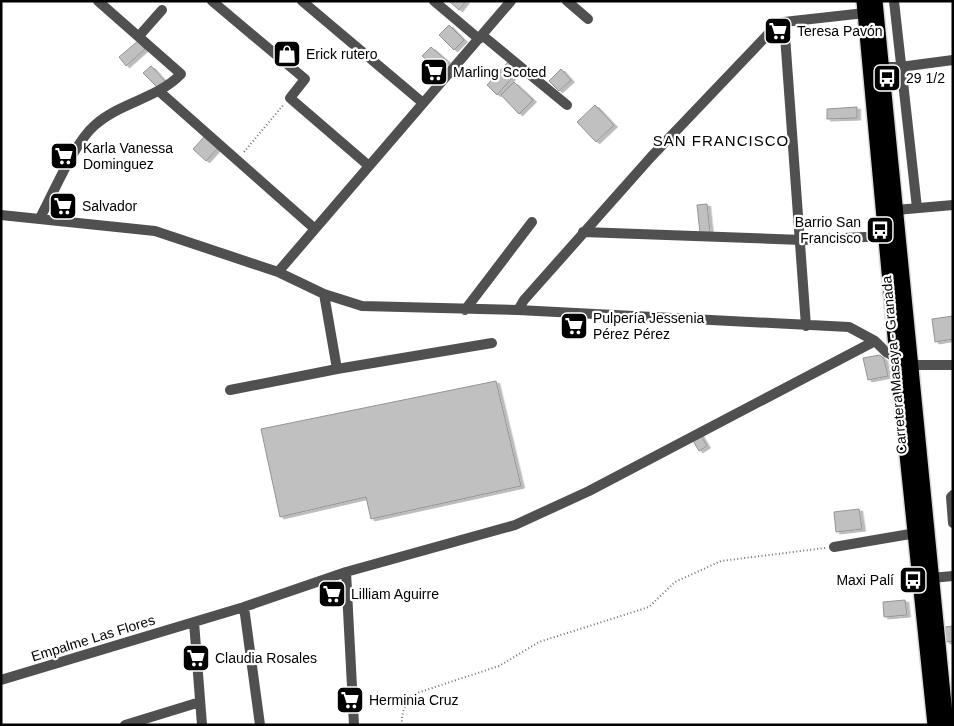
<svg xmlns="http://www.w3.org/2000/svg" width="954" height="726" font-family="Helvetica,sans-serif">
<style>
.building{fill:#c0c0c0;stroke:#949494;filter:url(#shadow)}
.lines{fill:none;stroke-linecap:round;stroke-linejoin:round}
.highway-casing{stroke:#dbdbdb;stroke-width:18}
.path{stroke:#727272;stroke-width:2;stroke-dasharray:1 2.5;stroke-linecap:butt}
.minor{stroke:#505050;stroke-width:10}
.highway{stroke:#000;stroke-width:15}
.labels{text-anchor:middle;stroke-width:4.5;stroke-linejoin:round;paint-order:stroke}
.poi-label{font-size:14px;fill:#000;stroke:#fff;text-anchor:start}
.street-label{font-size:14px;fill:#000;stroke:#fff}
.neighbourhood-label{font-size:15px;letter-spacing:1px;fill:#000;stroke:#fff}
</style>
<defs>
<filter id="shadow"><feDropShadow dx="3.5" dy="2" stdDeviation="0" flood-color="#0004"/></filter>
</defs>
<rect width="100%" height="100%" fill="#fff"/>
<path class="building" d="M 449,1 L 466,1 L 459,10 Z
M 449,25 L 464,40 L 454,50 L 439,35 Z
M 138,41 L 145,49 L 126,66 L 119,57 Z
M 431,47 L 447,61 L 438,71 L 422,56 Z
M 508,62 L 518,71 L 497,95 L 487,85 Z
M 151,66 L 165,81 L 158,88 L 143,73 Z
M 561,69 L 571,80 L 559,91 L 549,81 Z
M 514,82 L 533,100 L 519,114 L 501,95 Z
M 595,105 L 614,125 L 596,142 L 577,122 Z
M 857,107 L 857,118 L 827,119 L 827,109 Z
M 205,136 L 218,148 L 206,161 L 193,149 Z
M 60,196 L 70,201 L 63,215 L 52,210 Z
M 707,204 L 710,233 L 700,233 L 697,205 Z
M 953,316 L 953,339 L 935,342 L 932,319 Z
M 880,355 L 884,359 L 888,376 L 868,380 L 863,358 Z
M 496,381 L 521,486 L 371,519 L 366,497 L 280,517 L 261,429 Z
M 700,434 L 707,446 L 699,451 L 692,439 Z
M 859,509 L 862,529 L 836,532 L 834,512 Z
M 905,600 L 907,615 L 884,617 L 883,602 Z
M 953,626 L 953,641 L 946,642 L 945,627 Z"/>
<g class="lines">
<g class="highway-casing">
<path id="highway" d="M 864,1 L 897,358 L 935,725
M 875,1 L 946,725"/>
</g>
<path class="path" d="M 244,152 L 284,104
M 402,725 C 401,712 406,700 417,693 L 499,666 L 539,642 L 649,607 L 675,582 L 721,561 L 825,548"/>
<path class="minor" d="M 212,1 L 305,79 L 290,98 L 369,166
M 302,1 L 423,103
M 434,1 L 479,39
M 567,1 L 588,19
M 894,1 L 917,208
M 784,22 L 806,326
M 482,35 L 567,105
M 139,36 L 162,10
M 881,67 L 900,67 L 953,60
M 160,92 L 315,229
M 896,210 L 953,205
M 1,215 L 155,231 L 278,272 L 324,294 L 362,306 L 518,310 L 849,327 L 875,341 L 886,352 L 911,365 L 953,365
M 40,218 C 54,192 74,143 95,125 C 121,102 157,99 181,74 L 98,1
M 583,232 L 802,240 L 886,236
M 278,272 L 511,1
M 324,294 L 337,369 L 492,343
M 465,310 L 532,222
M 518,310 L 524,300 L 651,157 L 773,29 L 784,22 L 865,13
M 230,390 L 337,369
M 953,495 L 951,497 L 953,523
M 834,547 L 916,533
M 346,572 L 354,725
M 931,578 L 953,576
M 244,607 L 260,725
M 194,622 L 202,725
M 1,680 L 244,607 L 346,572 L 515,525 L 589,491 L 875,341
M 125,725 L 200,702"/>
<use href="#highway" class="highway"/>
</g>
<defs>
<g id="supermarket-square" transform="scale(1.4375)"><rect x="-9" y="-9" width="18" height="18" rx="4" fill="#000" stroke="#fff"/><path d="M-6-5.5h2.5l.6 2H6L4.5 2H-2.5L-4.4-4H-6ZM-1.5 3.2a1.3 1.3 0 1 0 .1 0ZM3 3.2a1.3 1.3 0 1 0 .1 0Z" fill="#fff"/></g>
<g id="shop-square" transform="scale(1.4375)"><rect x="-9" y="-9" width="18" height="18" rx="4" fill="#000" stroke="#fff"/><path d="M-5-2.5h2.3a2.7 3.5 0 0 1 5.4 0H5L5.5 6h-11ZM-1.5-2.5h3a1.5 2.3 0 0 0-3 0Z" fill="#fff"/></g>
<g id="bus-square" transform="scale(1.4375)"><rect x="-9" y="-9" width="18" height="18" rx="4" fill="#000" stroke="#fff"/><path d="M-5-6H5V4H4V6H2V4H-2V6H-4V4H-5ZM-3.5-4V0h7V-4ZM-3.5 1.2v1.5H-2V1.2ZM2 1.2v1.5H3.5V1.2Z" fill="#fff"/></g>
</defs>
<g fill-rule="evenodd">
<use href="#supermarket-square" x="778" y="31"/>
<use href="#shop-square" x="287" y="54"/>
<use href="#supermarket-square" x="434" y="72"/>
<use href="#bus-square" x="887" y="78"/>
<use href="#supermarket-square" x="64" y="156"/>
<use href="#supermarket-square" x="63" y="206"/>
<use href="#bus-square" x="880" y="230"/>
<use href="#supermarket-square" x="574" y="326"/>
<use href="#bus-square" x="913" y="580"/>
<use href="#supermarket-square" x="332" y="594"/>
<use href="#supermarket-square" x="196" y="658"/>
<use href="#supermarket-square" x="350" y="700"/>
</g>
<g class="labels">
<g class="poi-label">
<text x="797" y="36">Teresa Pavón</text>
<text x="306" y="59">Erick rutero</text>
<text x="453" y="77">Marling Scoted</text>
<text x="906" y="83">29 1/2</text>
<text x="83" y="153">Karla Vanessa<tspan x="83" dy="16">Dominguez</tspan></text>
<text x="82" y="211">Salvador</text>
<text x="861" y="227" text-anchor="end">Barrio San<tspan x="861" dy="16">Francisco</tspan></text>
<text x="593" y="323">Pulpería Jessenia<tspan x="593" dy="16">Pérez Pérez</tspan></text>
<text x="894" y="585" text-anchor="end">Maxi Palí</text>
<text x="351" y="599">Lilliam Aguirre</text>
<text x="215" y="663">Claudia Rosales</text>
<text x="369" y="705">Herminia Cruz</text>
</g>
<g class="street-label">
<text transform="translate(894 365) rotate(-95)" y="5">Carretera Masaya - Granada</text>
<text transform="translate(93 638) rotate(-17)" y="5">Empalme Las Flores</text>
</g>
<g class="neighbourhood-label">
<text x="721" y="146">SAN FRANCISCO</text>
</g>
</g>
<rect width="954" height="726" fill="none" stroke="#000000" stroke-width="5"/>
</svg>
